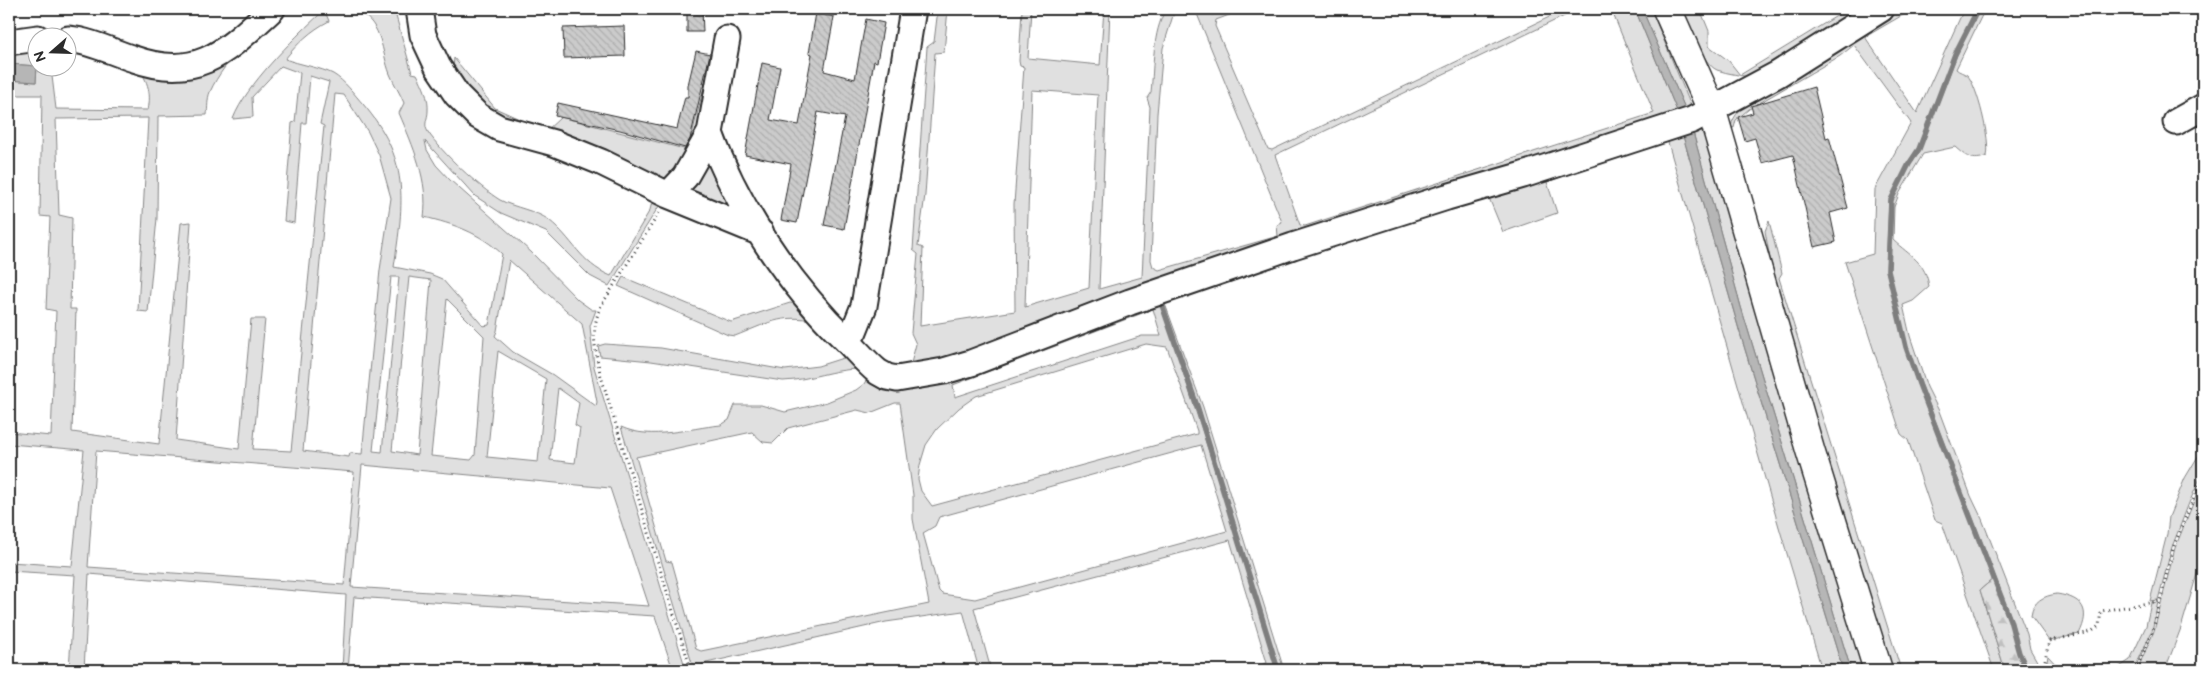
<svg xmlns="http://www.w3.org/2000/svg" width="2212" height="679" font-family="'Balsamiq Sans',sans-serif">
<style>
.grass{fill:#e0e0e0;stroke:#868686;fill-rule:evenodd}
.forest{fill:url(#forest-firs);stroke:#868686}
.water{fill:#b6b6b6;stroke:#7e7e7e}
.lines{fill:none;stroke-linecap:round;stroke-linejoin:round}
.stream{stroke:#7e7e7e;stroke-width:5.5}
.building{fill:url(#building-back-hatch);stroke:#2b2b2b}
.minor-casing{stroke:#2b2b2b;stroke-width:29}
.major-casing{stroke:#2b2b2b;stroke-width:31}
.path{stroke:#2b2b2b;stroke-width:3;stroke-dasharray:1 4;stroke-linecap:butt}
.minor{stroke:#fff;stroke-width:25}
.major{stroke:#fff;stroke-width:28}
</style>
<defs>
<pattern id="forest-firs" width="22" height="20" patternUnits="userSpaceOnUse" patternTransform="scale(1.25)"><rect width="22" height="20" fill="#e0e0e0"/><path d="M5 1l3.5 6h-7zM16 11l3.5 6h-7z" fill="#c0c0c0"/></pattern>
<pattern id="building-back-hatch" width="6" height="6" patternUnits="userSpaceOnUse" patternTransform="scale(1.25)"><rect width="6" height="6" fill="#cbcbcb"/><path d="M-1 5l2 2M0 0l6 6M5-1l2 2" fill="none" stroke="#aeaeae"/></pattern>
</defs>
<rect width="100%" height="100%" fill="#fff"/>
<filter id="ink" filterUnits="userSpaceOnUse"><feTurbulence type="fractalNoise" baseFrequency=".02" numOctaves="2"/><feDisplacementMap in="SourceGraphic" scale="10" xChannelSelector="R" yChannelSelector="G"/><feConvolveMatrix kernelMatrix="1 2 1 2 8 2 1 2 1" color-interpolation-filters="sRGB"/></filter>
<g filter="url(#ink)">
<path class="grass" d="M 278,9 L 286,9 C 258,32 225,58 210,92 C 207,99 208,108 207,115 L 158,116 L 157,218 L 148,312 L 138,311 L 148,118 L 56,119 L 59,215 L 72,218 L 70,309 L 76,309 L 72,432 L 159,444 L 181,223 L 191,222 L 176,440 L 239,449 L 251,319 L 265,319 L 253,449 L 291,451 L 324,126 L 320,124 L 329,82 L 310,76 L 306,123 L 302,123 L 294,223 L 284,221 L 292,123 L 295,122 L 300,73 L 281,66 L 252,97 L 253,117 L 233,119 C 246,85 293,39 320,14 L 317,9 L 324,9 L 329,21 C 310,31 298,43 285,59 C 298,64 322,68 333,74 C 345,81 354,94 363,104 C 410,159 404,200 394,267 L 430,274 L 442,279 L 483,326 L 489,325 L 502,254 C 480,233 454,224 424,217 C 429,181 413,146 399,113 L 404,103 C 400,93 394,84 390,74 C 381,51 383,25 359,12 L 361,9 L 394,9 L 412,73 L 417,74 C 423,85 429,98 428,111 C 428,119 423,124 428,132 C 442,153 479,187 500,200 C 515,208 535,210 549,220 C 573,239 580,263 611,276 L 650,210 L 653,198 L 556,154 L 513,146 L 484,132 L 441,92 L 421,56 L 413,9 L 418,9 C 422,53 448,104 486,129 C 506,142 532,146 556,149 L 661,196 L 662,200 L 659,206 L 609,286 L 590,276 L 546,232 L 501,213 L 475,196 L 425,141 L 427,150 L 436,165 L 450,180 L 531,252 L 578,300 L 592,310 L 596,310 L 590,326 L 594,367 L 686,670 L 673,670 L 655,616 L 354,597 L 348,670 L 342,670 L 346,595 L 89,574 L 84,670 L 69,670 L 75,575 L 9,571 L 9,562 L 72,566 L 84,450 L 9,444 L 9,432 L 51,436 L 56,311 L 46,309 L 50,217 L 40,216 L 42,95 L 9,95 L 9,80 L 36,82 L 37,66 L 10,64 L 9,74 L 9,48 L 37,45 L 38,68 L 60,68 L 52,76 L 56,109 L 148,110 C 152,92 147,78 135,64 C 150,68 166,74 181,73 C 216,71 254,31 278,9 ZM 335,94 L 344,95 L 368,132 L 379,155 L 391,198 L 380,270 L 362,454 L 350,453 L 349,457 L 303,451 ZM 509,260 L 582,324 L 597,402 L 596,406 L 553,375 L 513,352 L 495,336 L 497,331 ZM 391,277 L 399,277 L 382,452 L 373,451 ZM 409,277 L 431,280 L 417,455 L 392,451 ZM 447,299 L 484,336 L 475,455 L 471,460 L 431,456 ZM 498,351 L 546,379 L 538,462 L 487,457 ZM 558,388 L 579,403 L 575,425 L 580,428 L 575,463 L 550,460 ZM 96,451 L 354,472 L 344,585 L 88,567 ZM 362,465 L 610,488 L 649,606 L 351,587 Z
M 938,9 L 948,9 L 944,52 L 935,53 L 925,195 L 918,246 L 923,248 L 920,326 L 1015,311 L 1014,204 L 1024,67 L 1020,66 L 1019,61 L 1022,9 L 1031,9 L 1028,58 L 1100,65 L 1104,9 L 1110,9 L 1099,289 L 1142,277 L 1150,107 L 1147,98 L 1151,92 C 1154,65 1152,33 1166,9 L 1175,9 L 1163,48 L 1157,114 L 1151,260 L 1153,267 L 1159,270 L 1278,236 L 1277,225 L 1282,222 L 1195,9 L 1210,9 L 1212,15 L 1231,9 L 1245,9 L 1216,20 L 1215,26 L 1268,149 L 1272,150 L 1566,9 L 1579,9 L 1275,155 L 1300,225 L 1305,226 L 1654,113 L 1611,9 L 1635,9 L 1679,116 L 909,371 L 916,344 L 911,333 L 918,254 L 913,250 L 927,47 L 934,42 ZM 1032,90 L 1098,95 L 1089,288 L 1025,307 Z
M 1642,9 L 1651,9 L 1691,106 L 1687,113 Z
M 1682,9 L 1700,9 L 1709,31 L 1709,46 L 1729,61 L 1740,75 L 1848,9 L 1867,9 L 1753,78 C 1741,75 1728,74 1717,70 C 1701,63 1690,25 1682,9 Z
M 1902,9 L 1913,9 L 1865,37 L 1917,113 L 1964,9 L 1977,9 L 1954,54 L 1918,149 L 1889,200 L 1886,270 L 1905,347 L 1993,579 L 1980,590 L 2005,670 L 1994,670 L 1942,523 L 1935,520 L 1908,440 L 1901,434 L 1845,262 L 1873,254 L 1875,189 L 1911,123 L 1854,45 L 1840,56 L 1749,109 L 1736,120 L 1734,128 L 1731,127 C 1733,114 1744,106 1754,98 Z
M 1980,9 L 1985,9 L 1956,69 C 1959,72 1964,73 1967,75 C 1977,84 1991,142 1987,156 C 1973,162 1966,157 1955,147 L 1923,154 L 1899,194 L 1894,207 L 1893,240 C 1910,256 1926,262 1929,287 L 1913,301 L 1903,305 L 1910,336 L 1927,387 L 1939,411 L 1971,496 L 1982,519 L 2027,634 L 2030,649 L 2042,670 L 2029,670 L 2020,652 L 2012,620 L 1907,347 L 1889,270 L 1892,200 L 1910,165 L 1920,150 L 1957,55 Z
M 712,55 L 703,131 L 668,187 L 501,122 L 452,77 L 454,58 L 495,108 L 546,131 L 561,117 L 688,150 Z
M 1691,125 L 1702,126 L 1706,137 L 1866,670 L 1851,670 L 1741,307 Z
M 1681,129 L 1740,333 L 1843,670 L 1822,670 L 1779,527 L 1667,139 L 1547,182 L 1557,213 L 1503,232 L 1489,198 C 1380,230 1272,265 1165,304 L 1203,407 L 1284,670 L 1279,670 L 1199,408 L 1161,304 L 1245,563 L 1276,670 L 1243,670 L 1267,663 L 1230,540 L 974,608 L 991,670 L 979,670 L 963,611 L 886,622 L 702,664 L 703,670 L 694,670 L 621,427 C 652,441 688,428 721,425 L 729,420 L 735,405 L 761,405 L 785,412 L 827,402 L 856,390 L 864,384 L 868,377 L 873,381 L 1160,300 ZM 1153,309 L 1161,336 L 1142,336 L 955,397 L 953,385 ZM 1146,344 L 1167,347 L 1197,431 L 1197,434 L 932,506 L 921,491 L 918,479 L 920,465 L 926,445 L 937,429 L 959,408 L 976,396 ZM 895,403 L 900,403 L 913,495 L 913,519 L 929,604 L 701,651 L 696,649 L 672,562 L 666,561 L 636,457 L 752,432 L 763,442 L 773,443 L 788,428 L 857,410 L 870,413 ZM 1201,445 L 1227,531 L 975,599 L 942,594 L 939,591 L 923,533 L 935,526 L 939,517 Z
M 705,153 L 749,225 L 689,199 L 685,184 Z
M 1769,221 L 1782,273 L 1779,278 L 1901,670 L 1893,670 L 1775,287 L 1765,231 Z
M 623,277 L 731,322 L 790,303 L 802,305 L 815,321 C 782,313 766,324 735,336 L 728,335 L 618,286 Z
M 605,344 L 661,348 L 785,370 L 818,366 L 846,357 L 859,369 C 833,369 811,380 783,381 L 651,361 L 600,356 L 598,346 Z
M 2203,448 L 2203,472 L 2189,503 L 2172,547 L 2158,600 L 2150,601 L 2167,534 L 2169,517 L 2185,478 Z
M 2203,479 L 2203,554 L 2181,628 L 2165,670 L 2137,670 L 2154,631 L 2175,548 Z
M 2057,594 C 2083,598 2091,610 2079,634 L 2049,641 L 2031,616 C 2033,601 2043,596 2057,594 Z
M 2158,602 L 2152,631 L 2134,670 L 2115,670 L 2130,660 L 2146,626 L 2151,603 Z
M 2048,656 L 2061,670 L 2045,670 Z"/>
<path class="forest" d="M 1993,579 L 2009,620 L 2018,653 L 2026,670 L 2005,670 L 1980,590 Z"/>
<path class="water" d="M 1635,9 L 1642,9 L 1687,113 L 1679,116 Z
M 9,64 L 37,66 L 36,82 L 9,80 Z
M 1691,125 L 1741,307 L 1851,670 L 1843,670 L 1740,333 L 1681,129 Z"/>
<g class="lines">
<path class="stream" d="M 1978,9 L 1955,54 L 1919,149 L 1909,164 L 1891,200 L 1888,270 L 1906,347 L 1919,384 L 2010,620 L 2019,653 L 2027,670
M 1162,305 L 1198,409 L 1278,670"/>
</g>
<path class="building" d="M 687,9 L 702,9 L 703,32 L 687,32 Z
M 816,13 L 834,17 L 824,71 L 855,79 L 866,19 L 884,23 L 877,62 L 874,61 L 844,229 L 824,225 L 845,117 L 818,112 L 797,223 L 781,220 L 791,164 L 745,155 L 762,63 L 780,67 L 770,120 L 799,125 L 812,54 L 809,53 Z
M 624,26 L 625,56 L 564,58 L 563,28 Z
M 696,51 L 710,54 L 690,139 L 685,148 L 620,130 L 555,116 L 558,103 L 677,129 L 685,97 L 688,97 L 688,85 Z
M 1814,87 L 1826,138 L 1829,137 L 1848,208 L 1830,213 L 1836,242 L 1814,247 L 1793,155 L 1762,163 L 1755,138 L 1745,141 L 1738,117 L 1753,113 L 1751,106 Z"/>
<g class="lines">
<g class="minor-casing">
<path id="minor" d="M 419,9 L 423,35 L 438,67 L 457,95 L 478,116 L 499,128 L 554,143 L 601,162 L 668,195 L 761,233
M 68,39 C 91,41 112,52 134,59 C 199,82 227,50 272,9
M 9,42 L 38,38
M 2176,122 L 2203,107
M 710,133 L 727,39
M 668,195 L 685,177 L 710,133 C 736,206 790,286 846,340 C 857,351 866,362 878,372 L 887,377 L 897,379 L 944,371 L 971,363 L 1130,302 L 1293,246 L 1447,197 L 1523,175 L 1692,120 L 1778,74 L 1881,9
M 847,341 L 854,331 L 864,306 L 913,9"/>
</g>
<g class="major-casing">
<path id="major" d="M 1667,9 L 1711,108 L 1810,450 L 1878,670"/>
</g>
<path class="path" d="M 659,213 L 601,306 C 590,331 595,347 600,373 L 691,670
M 2043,670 L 2049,641 L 2091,632 L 2099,626 L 2101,611 L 2160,601
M 2136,670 L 2153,630 L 2173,548 L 2203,476"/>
<use href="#minor" class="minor"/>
<use href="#major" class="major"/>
</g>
</g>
<rect width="2212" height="679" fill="none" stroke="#fff" stroke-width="30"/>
<rect x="15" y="15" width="2182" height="649" fill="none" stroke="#2b2b2b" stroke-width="2" filter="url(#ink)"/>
<g transform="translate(52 52) rotate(250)"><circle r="24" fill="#ffffff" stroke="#aaaaaa"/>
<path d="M0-4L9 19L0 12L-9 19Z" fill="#2b2b2b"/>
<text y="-8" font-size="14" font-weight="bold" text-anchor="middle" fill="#2b2b2b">N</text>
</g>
</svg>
